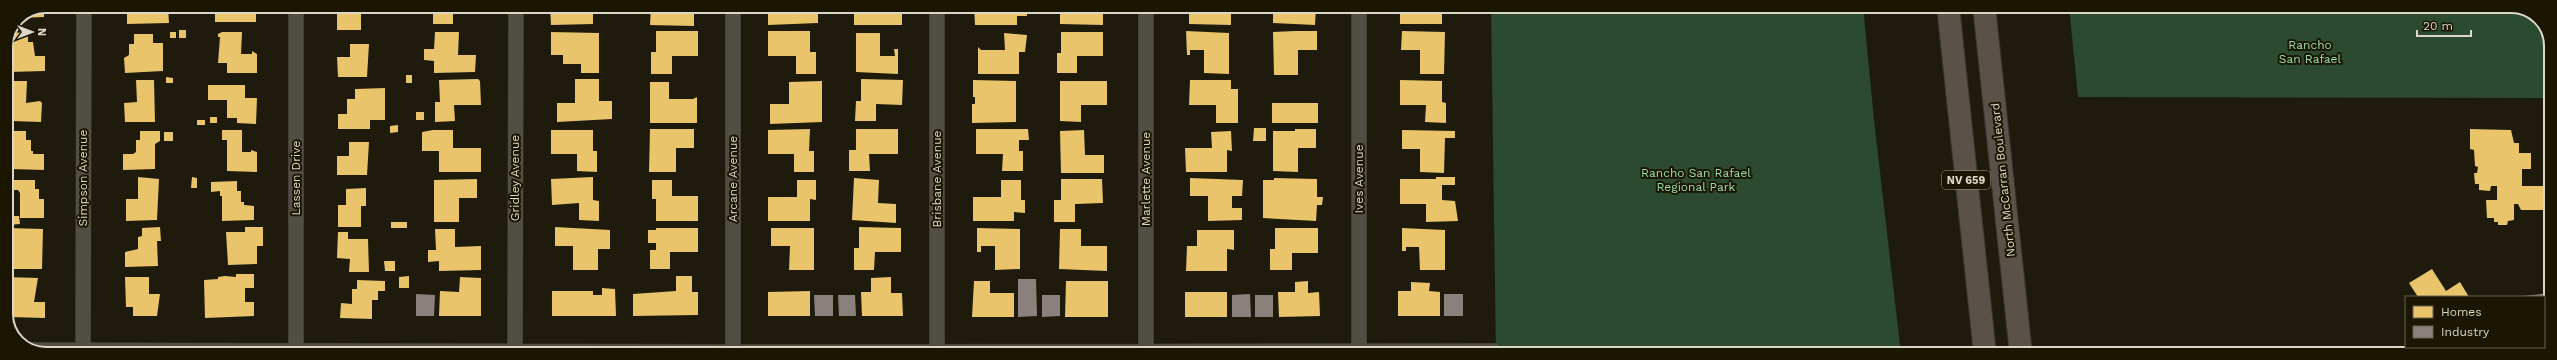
<svg xmlns="http://www.w3.org/2000/svg" width="2557" height="360" font-family="'Work Sans',sans-serif">
<style>
.green{fill:#2b4a30}
.homes{fill:#e9c46a}
.industry{fill:#8a817c}
.lines{fill:none;stroke-linecap:round;stroke-linejoin:round}
.street-casing{stroke:#36352c;stroke-width:16}
.primary-casing{stroke:#36352c;stroke-width:24}
.street{stroke:#514f44;stroke-width:15}
.primary{stroke:#5a5249;stroke-width:22}
.labels{text-anchor:middle;stroke-width:4;stroke-linejoin:round;paint-order:stroke}
.shield{fill:#1b1601;stroke:#a19d8d;stroke-width:1}
.shield-label{font-size:11px;font-weight:bold;fill:#dad7c9}
.park-label{font-size:12px;fill:#98dea9;stroke:#1b1601}
.street-label{font-size:12px;fill:#dad7c9;stroke:#1b1601}
.rim{fill:none;stroke:#dad7c9;stroke-width:2}
</style>
<rect width="100%" height="100%" fill="#1e1b0d"/>
<path class="green" d="M 1491,6 L 1863,6 L 1874,120 L 1901,354 L 1496,354 Z
M 2069,6 L 2516,6 L 2539,18 L 2551,41 L 2551,98 L 2078,97 Z"/>
<path class="homes" d="M 127,6 L 168,6 L 169,23 L 127,24 Z
M 215,6 L 256,7 L 256,22 L 215,22 Z
M 337,6 L 367,6 L 367,11 L 361,11 L 361,30 L 337,30 Z
M 403,6 L 410,6 L 410,14 L 403,14 Z
M 433,6 L 453,6 L 453,24 L 433,24 Z
M 550,6 L 593,6 L 593,24 L 551,25 Z
M 651,6 L 694,7 L 694,26 L 650,25 Z
M 768,6 L 818,7 L 818,23 L 768,25 Z
M 854,6 L 902,6 L 902,25 L 854,25 Z
M 974,6 L 1027,6 L 1027,16 L 1017,16 L 1017,25 L 975,25 Z
M 1060,6 L 1103,6 L 1103,25 L 1060,24 Z
M 1189,6 L 1231,6 L 1231,25 L 1189,24 Z
M 1273,6 L 1316,6 L 1315,25 L 1273,23 Z
M 1400,6 L 1442,6 L 1442,24 L 1400,24 Z
M 44,7 L 44,17 L 19,18 Z
M 179,30 L 186,30 L 186,38 L 179,38 Z
M 656,31 L 698,31 L 698,56 L 672,56 L 672,74 L 651,74 L 651,52 L 656,52 Z
M 768,31 L 810,31 L 810,52 L 816,52 L 816,74 L 796,74 L 796,56 L 768,56 Z
M 1186,31 L 1229,33 L 1229,74 L 1204,73 L 1204,50 L 1190,50 L 1190,55 L 1187,55 Z
M 1295,31 L 1317,31 L 1317,50 L 1298,50 L 1298,75 L 1274,75 L 1273,32 Z
M 1402,31 L 1445,32 L 1444,74 L 1420,74 L 1420,50 L 1401,50 Z
M 28,32 L 28,42 L 33,42 L 35,56 L 45,56 L 45,71 L 9,72 L 9,68 L 6,68 L 6,46 L 12,33 Z
M 170,32 L 176,32 L 176,38 L 170,38 Z
M 222,32 L 242,32 L 241,54 L 252,54 L 252,51 L 257,54 L 257,73 L 227,73 L 227,63 L 218,63 L 220,37 L 218,37 L 218,34 Z
M 435,32 L 459,32 L 458,55 L 476,55 L 475,72 L 434,73 L 434,61 L 424,60 L 424,49 L 434,49 Z
M 551,32 L 599,33 L 599,73 L 581,73 L 581,64 L 563,64 L 563,55 L 551,55 Z
M 1061,32 L 1103,32 L 1103,56 L 1077,56 L 1077,73 L 1057,73 L 1057,53 L 1061,53 Z
M 856,33 L 880,33 L 880,56 L 895,56 L 894,49 L 898,49 L 898,74 L 856,72 Z
M 1004,33 L 1027,35 L 1025,52 L 1019,52 L 1019,74 L 978,74 L 978,47 L 981,50 L 1005,50 Z
M 134,34 L 153,34 L 153,43 L 163,43 L 163,71 L 125,73 L 124,58 L 129,55 L 129,44 L 134,44 Z
M 350,44 L 369,44 L 367,77 L 338,77 L 337,57 L 350,57 Z
M 406,75 L 412,75 L 412,83 L 406,83 Z
M 166,77 L 173,78 L 173,83 L 166,83 Z
M 478,79 L 480,81 L 481,105 L 454,105 L 455,121 L 435,122 L 435,102 L 440,102 L 439,80 Z
M 575,79 L 599,79 L 599,101 L 612,101 L 612,119 L 557,122 L 557,103 L 575,103 Z
M 861,79 L 903,80 L 902,105 L 876,104 L 876,121 L 855,121 L 856,101 L 861,101 Z
M 136,80 L 154,80 L 155,122 L 125,122 L 124,103 L 137,102 Z
M 973,80 L 1016,81 L 1016,122 L 972,123 L 972,104 L 975,104 L 975,97 L 973,97 Z
M 1190,80 L 1231,80 L 1231,89 L 1238,89 L 1238,123 L 1216,123 L 1216,105 L 1189,105 Z
M 1400,80 L 1442,81 L 1442,102 L 1446,103 L 1446,123 L 1425,122 L 1426,105 L 1400,105 Z
M 7,81 L 27,81 L 26,103 L 40,101 L 42,103 L 41,122 L 12,121 L 12,91 L 7,91 Z
M 822,81 L 822,122 L 770,124 L 770,104 L 789,104 L 789,82 Z
M 1060,81 L 1107,81 L 1107,105 L 1081,105 L 1081,122 L 1060,121 Z
M 650,82 L 669,82 L 669,99 L 693,99 L 697,97 L 697,123 L 650,123 Z
M 208,85 L 245,85 L 245,98 L 257,98 L 256,124 L 237,123 L 237,118 L 227,118 L 227,100 L 208,100 Z
M 385,88 L 385,120 L 370,120 L 370,129 L 338,129 L 338,114 L 347,114 L 347,99 L 355,99 L 355,89 Z
M 1272,103 L 1318,103 L 1318,123 L 1272,123 Z
M 416,112 L 424,112 L 424,120 L 416,120 Z
M 210,117 L 217,117 L 217,123 L 210,123 Z
M 197,120 L 205,120 L 205,125 L 197,125 Z
M 398,125 L 398,132 L 390,133 L 390,126 Z
M 1254,128 L 1266,128 L 1266,141 L 1253,141 Z
M 650,129 L 694,129 L 694,148 L 676,148 L 676,172 L 649,172 Z
M 810,129 L 809,151 L 814,151 L 814,172 L 794,172 L 794,154 L 768,154 L 768,130 Z
M 856,129 L 898,129 L 898,154 L 869,154 L 870,171 L 849,171 L 849,150 L 856,150 Z
M 976,129 L 1028,129 L 1029,140 L 1019,140 L 1019,151 L 1023,151 L 1023,171 L 1002,171 L 1003,154 L 976,154 Z
M 1295,129 L 1316,129 L 1316,148 L 1298,148 L 1298,172 L 1273,171 L 1273,131 L 1295,131 Z
M 2470,129 L 2511,130 L 2514,143 L 2519,143 L 2519,153 L 2531,153 L 2531,169 L 2522,169 L 2522,186 L 2551,186 L 2551,210 L 2521,210 L 2518,204 L 2514,204 L 2514,220 L 2508,221 L 2507,225 L 2498,225 L 2498,222 L 2494,222 L 2494,218 L 2487,218 L 2486,200 L 2497,200 L 2497,186 L 2491,186 L 2490,191 L 2479,190 L 2479,184 L 2475,184 L 2474,173 L 2477,173 L 2478,167 L 2475,166 L 2474,150 L 2470,149 Z
M 222,130 L 242,130 L 242,152 L 251,152 L 251,150 L 257,152 L 257,172 L 227,171 L 227,140 L 222,140 Z
M 433,130 L 453,130 L 453,148 L 481,148 L 481,172 L 439,172 L 439,151 L 422,151 L 422,132 Z
M 551,130 L 593,130 L 593,151 L 597,151 L 597,172 L 577,171 L 577,154 L 551,154 Z
M 1084,130 L 1085,155 L 1104,155 L 1104,173 L 1061,173 L 1060,131 Z
M 1402,130 L 1455,131 L 1455,138 L 1445,138 L 1444,173 L 1420,172 L 1420,149 L 1402,149 Z
M 7,131 L 26,131 L 26,140 L 31,140 L 31,151 L 33,151 L 33,154 L 44,154 L 44,170 L 11,169 L 11,153 L 6,153 Z
M 140,131 L 160,131 L 160,141 L 155,144 L 155,169 L 123,170 L 123,154 L 133,154 L 136,152 L 136,140 L 140,140 Z
M 1231,131 L 1232,151 L 1227,150 L 1227,172 L 1186,172 L 1185,148 L 1212,148 L 1211,132 Z
M 164,132 L 173,132 L 173,141 L 164,141 Z
M 349,142 L 369,142 L 367,175 L 337,175 L 337,156 L 349,156 Z
M 138,177 L 159,179 L 157,220 L 126,221 L 126,199 L 138,199 Z
M 192,177 L 197,178 L 197,188 L 191,188 Z
M 593,177 L 593,200 L 599,201 L 599,221 L 579,220 L 579,203 L 552,205 L 551,179 Z
M 1436,177 L 1455,177 L 1455,185 L 1442,185 L 1442,200 L 1455,201 L 1458,221 L 1426,222 L 1426,204 L 1400,204 L 1400,179 L 1436,179 Z
M 854,178 L 879,180 L 878,203 L 896,204 L 896,223 L 852,220 Z
M 1190,178 L 1243,180 L 1242,196 L 1232,196 L 1232,208 L 1242,208 L 1242,220 L 1208,221 L 1208,196 L 1190,196 Z
M 1274,178 L 1317,179 L 1317,197 L 1323,197 L 1322,205 L 1317,205 L 1316,221 L 1263,218 L 1263,180 L 1274,180 Z
M 477,179 L 477,198 L 459,198 L 459,222 L 434,222 L 434,180 Z
M 1061,179 L 1102,179 L 1103,203 L 1075,204 L 1075,222 L 1054,222 L 1054,200 L 1061,200 Z
M 10,180 L 35,180 L 35,189 L 39,189 L 39,199 L 44,199 L 44,218 L 20,218 L 20,193 L 18,190 L 10,190 Z
M 652,180 L 672,180 L 672,196 L 698,196 L 698,221 L 656,221 L 656,199 L 652,199 Z
M 797,180 L 816,180 L 816,200 L 810,199 L 810,221 L 768,221 L 768,197 L 797,197 Z
M 1001,180 L 1021,180 L 1021,200 L 1025,200 L 1025,213 L 1014,212 L 1014,221 L 973,221 L 973,197 L 1001,197 Z
M 237,181 L 237,191 L 241,191 L 241,202 L 244,202 L 244,205 L 254,206 L 254,220 L 222,221 L 222,196 L 220,196 L 220,191 L 211,192 L 211,182 Z
M 366,188 L 366,206 L 361,206 L 361,227 L 338,227 L 338,205 L 346,205 L 346,189 Z
M 8,216 L 19,216 L 20,224 L 8,225 Z
M 391,222 L 407,222 L 407,228 L 391,228 Z
M 160,227 L 161,241 L 157,241 L 158,266 L 125,267 L 125,252 L 138,249 L 138,237 L 142,236 L 142,228 Z
M 245,227 L 263,227 L 263,246 L 257,246 L 257,264 L 228,265 L 226,232 L 245,232 Z
M 555,227 L 610,230 L 610,249 L 598,249 L 598,270 L 573,270 L 573,246 L 555,246 Z
M 859,227 L 901,228 L 901,252 L 875,252 L 874,270 L 854,270 L 854,248 L 859,248 Z
M 8,228 L 43,229 L 42,269 L 12,269 L 13,238 L 8,238 Z
M 656,228 L 698,228 L 698,252 L 670,252 L 670,269 L 650,269 L 650,250 L 656,250 L 656,243 L 648,243 L 648,230 L 656,230 Z
M 771,228 L 814,228 L 814,270 L 789,270 L 790,246 L 771,246 Z
M 977,228 L 1020,229 L 1020,269 L 995,270 L 995,246 L 981,246 L 981,252 L 977,252 Z
M 1275,228 L 1318,228 L 1318,253 L 1292,253 L 1292,270 L 1270,270 L 1270,249 L 1275,249 Z
M 1402,228 L 1445,230 L 1445,270 L 1420,270 L 1419,247 L 1406,247 L 1406,251 L 1402,251 Z
M 435,229 L 455,229 L 455,247 L 481,246 L 481,270 L 439,271 L 439,261 L 428,262 L 428,250 L 436,250 Z
M 1060,229 L 1081,229 L 1081,246 L 1107,246 L 1107,271 L 1059,269 Z
M 1197,230 L 1234,230 L 1234,250 L 1227,249 L 1227,271 L 1186,271 L 1187,246 L 1197,246 Z
M 338,232 L 348,232 L 348,239 L 368,239 L 369,272 L 349,272 L 350,259 L 337,258 Z
M 384,261 L 395,261 L 395,271 L 385,271 Z
M 2432,269 L 2446,291 L 2460,282 L 2469,297 L 2418,297 L 2409,283 Z
M 236,274 L 254,274 L 254,288 L 245,288 L 245,302 L 254,302 L 254,316 L 205,318 L 204,280 L 218,279 L 218,277 L 225,276 L 236,277 Z
M 409,276 L 409,288 L 399,288 L 399,277 Z
M 676,276 L 692,276 L 692,292 L 698,292 L 698,315 L 633,316 L 633,294 L 676,291 Z
M 6,277 L 38,278 L 34,302 L 45,302 L 45,318 L 10,317 L 10,303 L 6,303 Z
M 125,277 L 149,277 L 149,294 L 160,294 L 157,316 L 133,316 L 133,307 L 126,307 Z
M 460,277 L 481,278 L 481,316 L 439,316 L 440,291 L 459,292 Z
M 891,277 L 891,293 L 902,293 L 903,316 L 862,316 L 861,292 L 871,292 L 871,278 Z
M 357,280 L 385,281 L 385,291 L 378,291 L 378,300 L 372,300 L 372,319 L 340,318 L 341,303 L 352,304 L 352,289 L 357,289 Z
M 974,281 L 990,281 L 990,293 L 1014,293 L 1014,317 L 972,317 Z
M 1066,281 L 1108,281 L 1108,317 L 1065,317 Z
M 1308,281 L 1308,293 L 1319,292 L 1320,316 L 1279,317 L 1278,292 L 1295,292 L 1295,282 Z
M 1411,282 L 1430,283 L 1429,291 L 1440,292 L 1440,316 L 1398,316 L 1398,291 L 1411,291 Z
M 602,288 L 615,289 L 616,316 L 552,316 L 552,291 L 593,291 L 593,295 L 602,295 Z
M 810,291 L 810,316 L 768,316 L 768,292 Z
M 1185,292 L 1227,292 L 1227,317 L 1185,317 Z"/>
<path class="industry" d="M 1018,279 L 1036,279 L 1037,316 L 1018,317 Z
M 2551,293 L 2551,319 L 2544,321 L 2544,297 L 2523,296 Z
M 416,294 L 435,295 L 434,316 L 416,316 Z
M 1250,294 L 1251,317 L 1232,317 L 1232,295 Z
M 1444,294 L 1463,294 L 1463,316 L 1444,316 Z
M 814,295 L 833,295 L 833,316 L 815,316 Z
M 838,295 L 855,295 L 856,316 L 839,316 Z
M 1042,295 L 1060,295 L 1060,316 L 1042,317 Z
M 1255,295 L 1273,295 L 1273,317 L 1255,317 Z"/>
<g class="lines">
<g class="street-casing">
<path id="street" d="M 296,6 L 296,350
M 733,6 L 733,354
M 1146,6 L 1146,352
M 1359,6 L 1359,352
M 33,350 L 733,352 L 1495,351
M 83,350 L 84,6
M 515,350 L 516,6
M 937,352 L 937,6"/>
</g>
<g class="primary-casing">
<path id="primary" d="M 1948,6 L 1985,354
M 1984,6 L 2021,354"/>
</g>
<use href="#street" class="street"/>
<use href="#primary" class="primary"/>
</g>
<g class="labels">
<rect class="shield" x="1942" y="171" width="48" height="18" rx="3"/>
<g class="shield-label">
<text x="1966" y="184">NV 659</text>
</g>
<g class="park-label">
<text x="2310" y="49">Rancho<tspan x="2310" dy="14">San Rafael</tspan></text>
<text x="1696" y="177">Rancho San Rafael<tspan x="1696" dy="14">Regional Park</tspan></text>
</g>
<g class="street-label">
<text transform="translate(83 178) rotate(-90)" y="4">Simpson Avenue</text>
<text transform="translate(296 178) rotate(-90)" y="4">Lassen Drive</text>
<text transform="translate(515 178) rotate(-90)" y="4">Gridley Avenue</text>
<text transform="translate(733 179) rotate(-90)" y="4">Arcane Avenue</text>
<text transform="translate(937 179) rotate(-90)" y="4">Brisbane Avenue</text>
<text transform="translate(1146 179) rotate(-90)" y="4">Marlette Avenue</text>
<text transform="translate(1359 179) rotate(-90)" y="4">Ives Avenue</text>
<text transform="translate(2003 180) rotate(-96)" y="4">North McCarran Boulevard</text>
</g>
</g>
<path d="M0 0H2557V360H0ZM46 13H2511A33 33 0 0 1 2544 46V314A33 33 0 0 1 2511 347H46A33 33 0 0 1 13 314V46A33 33 0 0 1 46 13Z" fill="#1b1601" fill-rule="evenodd"/>
<path class="rim" d="M46 13H2511A33 33 0 0 1 2544 46V314A33 33 0 0 1 2511 347H46A33 33 0 0 1 13 314V46A33 33 0 0 1 46 13Z"/>
<rect x="2405" y="296" width="140" height="52" fill="#1b1601" stroke="#676351"/>
<rect x="2413" y="306" width="20" height="12" fill="#e9c46a" stroke="#676351"/>
<text x="2441" y="316" font-size="12" fill="#dad7c9">Homes</text>
<rect x="2413" y="326" width="20" height="12" fill="#8a817c" stroke="#676351"/>
<text x="2441" y="336" font-size="12" fill="#dad7c9">Industry</text>
<g transform="translate(32 32) rotate(90)" stroke="#1b1601" stroke-width="3" paint-order="stroke">
<path d="M0-3L7 15L0 10L-7 15Z" fill="#dad7c9"/>
<text y="-6" font-size="11" font-weight="bold" text-anchor="middle" fill="#dad7c9">N</text>
</g>
<path d="M2417 30v6h54v-6" fill="none" stroke="#dad7c9" stroke-width="2"/>
<text x="2423" y="30" font-size="12" fill="#dad7c9" stroke="#1b1601" stroke-width="3" paint-order="stroke">20 m</text>
</svg>
